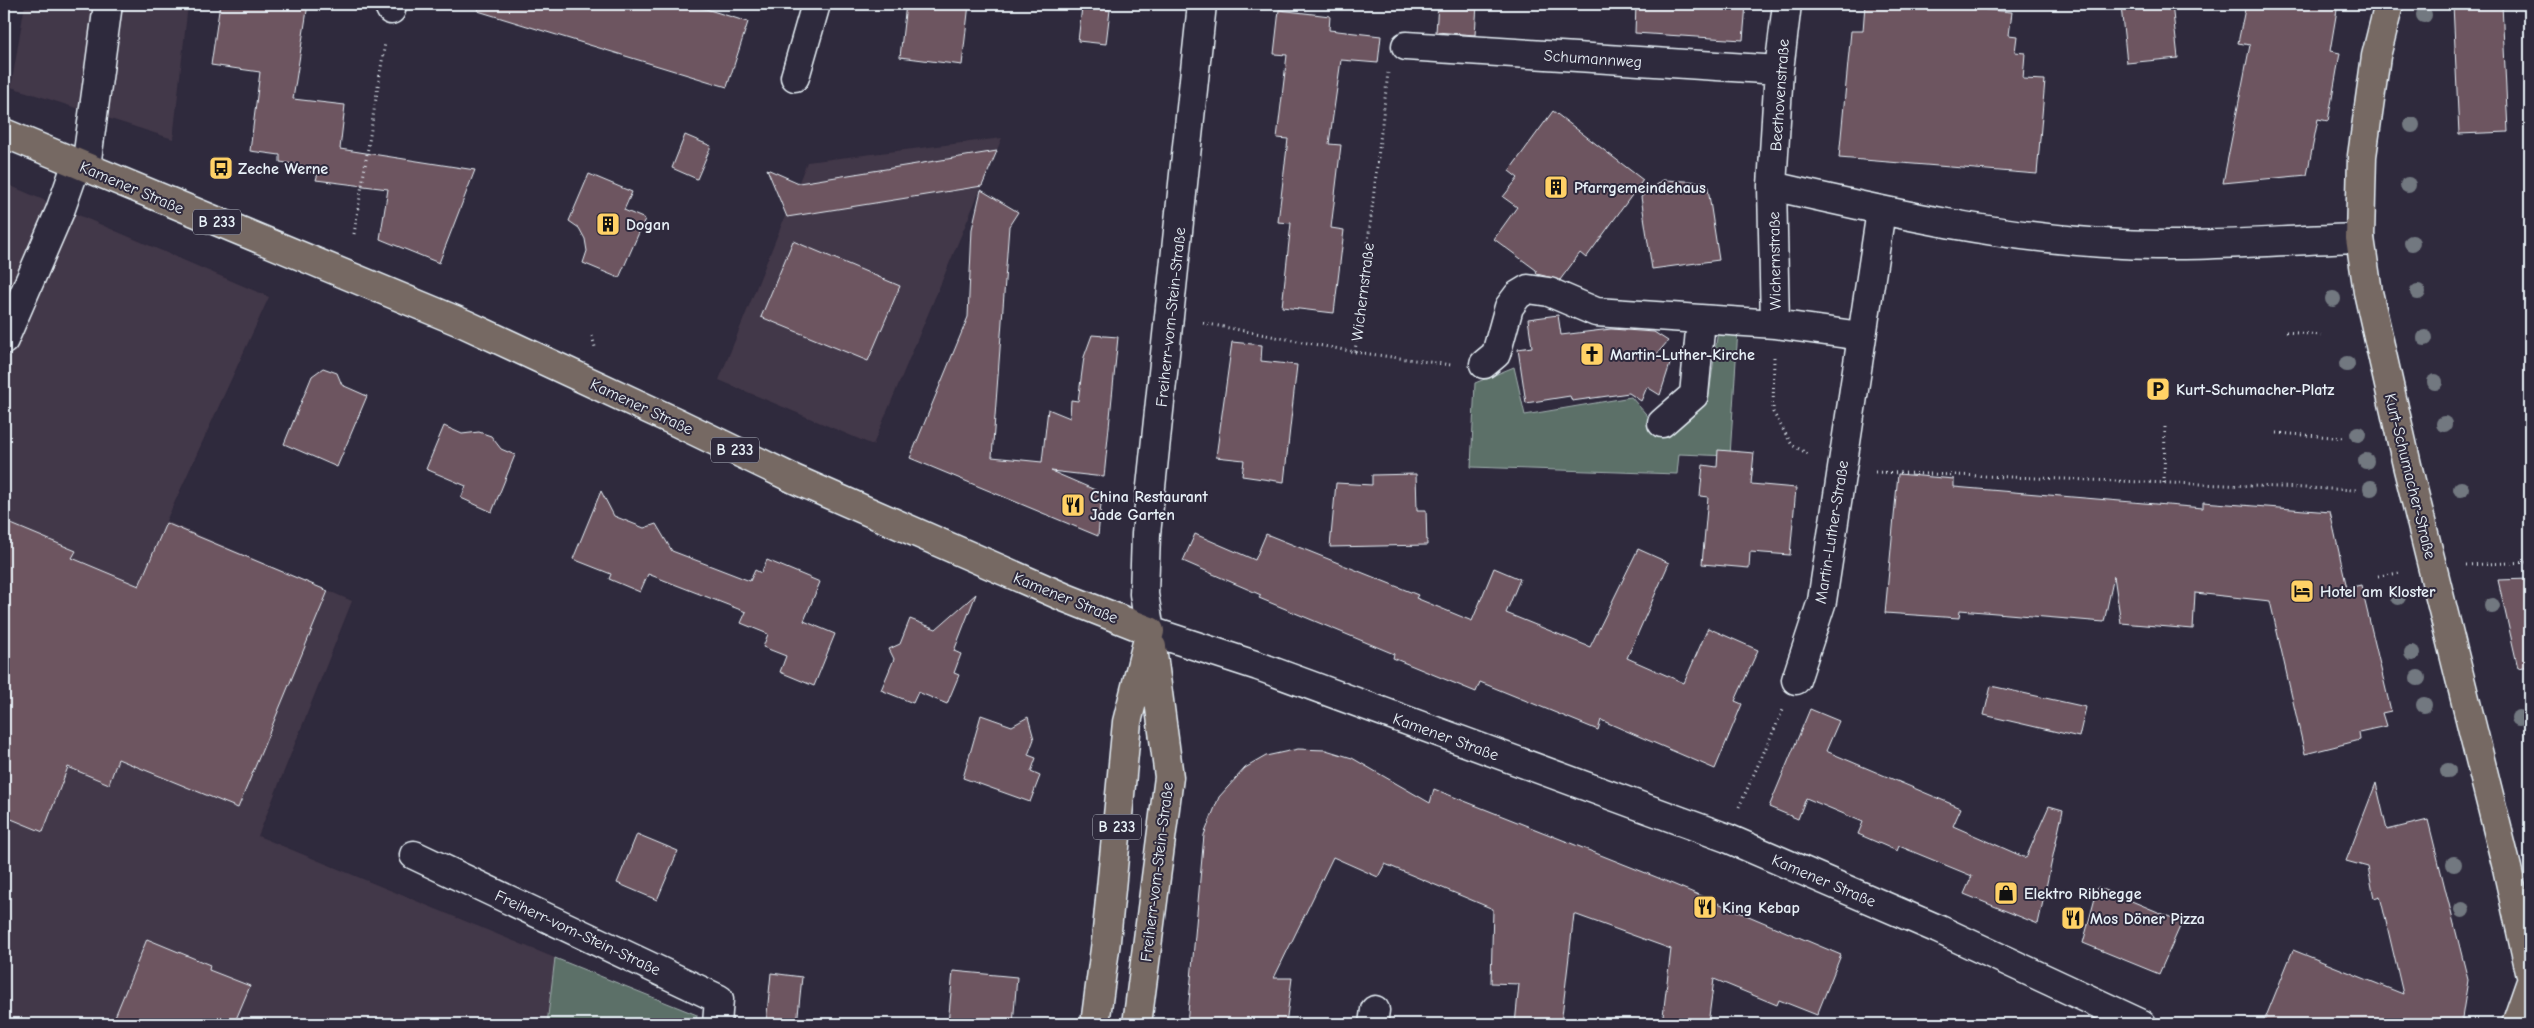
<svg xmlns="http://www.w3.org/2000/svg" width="2534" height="1028" font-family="'Comic Neue',sans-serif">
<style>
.built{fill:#423748}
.green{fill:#5c7068;stroke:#a2b0b0}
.building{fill:#6d5561;stroke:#e8f1f8}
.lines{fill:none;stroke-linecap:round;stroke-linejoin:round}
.minor-casing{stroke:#e8f1f8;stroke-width:31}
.major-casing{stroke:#e8f1f8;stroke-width:31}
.path{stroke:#e8f1f8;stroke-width:3;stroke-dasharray:1 4;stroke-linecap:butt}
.minor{stroke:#2f2a3d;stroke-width:28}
.major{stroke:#766964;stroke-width:28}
.tree{fill:#727880}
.labels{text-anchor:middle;stroke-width:4;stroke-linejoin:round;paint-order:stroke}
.shield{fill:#2f2a3d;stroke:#b0b5c0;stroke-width:1}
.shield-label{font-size:15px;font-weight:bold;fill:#e8f1f8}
.street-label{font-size:16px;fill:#e8f1f8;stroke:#2f2a3d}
.poi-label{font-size:16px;font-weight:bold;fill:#e8f1f8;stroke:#2f2a3d;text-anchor:start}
</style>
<rect width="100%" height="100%" fill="#2f2a3d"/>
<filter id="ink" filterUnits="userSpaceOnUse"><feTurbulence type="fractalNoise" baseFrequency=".02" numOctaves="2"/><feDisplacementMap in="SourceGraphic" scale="10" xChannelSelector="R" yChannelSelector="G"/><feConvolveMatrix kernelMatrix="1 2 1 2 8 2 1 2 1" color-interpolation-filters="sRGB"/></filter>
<g filter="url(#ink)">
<path class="built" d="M 25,4 L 188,4 L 173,139 L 11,87 Z
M 1002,138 L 873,445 L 719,380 L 807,162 Z
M 4,183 L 269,297 L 166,521 L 352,601 L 258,836 L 555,958 L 547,1024 L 4,1024 Z"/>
<path class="green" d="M 1738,329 L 1730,456 L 1679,454 L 1677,474 L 1471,467 L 1475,383 L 1514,367 L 1525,415 L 1631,397 L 1667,438 L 1709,395 L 1718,330 Z
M 555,958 L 697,1015 L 696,1024 L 547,1024 Z"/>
<path class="building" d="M 220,4 L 308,4 L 293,99 L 345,105 L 340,149 L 475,170 L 439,263 L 380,239 L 388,189 L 316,180 L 318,173 L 300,171 L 301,165 L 280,162 L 280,155 L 250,151 L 260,72 L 211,65 Z
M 479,4 L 690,4 L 748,22 L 727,87 L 478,11 Z
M 906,4 L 969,4 L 962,65 L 900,57 Z
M 1438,4 L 1477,4 L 1475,35 L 1436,32 Z
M 1636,4 L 1746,4 L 1743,40 L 1635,33 Z
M 1865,4 L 1979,4 L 1978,9 L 2012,12 L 2009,35 L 2017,36 L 2015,52 L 2025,53 L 2023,79 L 2045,80 L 2037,174 L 1839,158 L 1851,31 L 1863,31 Z
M 2147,4 L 2172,4 L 2178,58 L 2127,63 L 2121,6 Z
M 2246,4 L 2338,4 L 2330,51 L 2340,53 L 2328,121 L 2318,119 L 2307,175 L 2223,183 L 2250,45 L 2238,43 Z
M 2453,4 L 2502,4 L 2508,132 L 2459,134 Z
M 1082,7 L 1110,10 L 1106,44 L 1078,41 Z
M 1279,10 L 1330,16 L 1329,30 L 1381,36 L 1378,63 L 1341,60 L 1329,144 L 1341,145 L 1331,228 L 1344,230 L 1334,313 L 1282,307 L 1291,223 L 1278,222 L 1288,139 L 1277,138 L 1287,55 L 1274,54 Z
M 1553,111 L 1643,180 L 1586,258 L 1580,253 L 1560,280 L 1537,274 L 1536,270 L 1494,239 L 1517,207 L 1503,197 L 1518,178 L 1509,171 Z
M 685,135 L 711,146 L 697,179 L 672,168 Z
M 997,151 L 982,186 L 787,217 L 767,169 L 799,183 Z
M 589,174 L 632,192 L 624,210 L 645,219 L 619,278 L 583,263 L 587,251 L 585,239 L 579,228 L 569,221 Z
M 1663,180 L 1707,182 L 1719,260 L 1652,269 L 1641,197 Z
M 981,190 L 1018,212 L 1009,226 L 992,457 L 1042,462 L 1048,409 L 1070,418 L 1071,400 L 1078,401 L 1084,357 L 1092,335 L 1118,337 L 1104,477 L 1051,471 L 1102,493 L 1098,536 L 910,458 L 968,317 L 972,229 Z
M 793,241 L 900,286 L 868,361 L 761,317 Z
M 1558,315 L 1561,335 L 1611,329 L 1654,332 L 1668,341 L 1656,355 L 1671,361 L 1660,395 L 1647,387 L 1641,401 L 1629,393 L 1572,401 L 1570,396 L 1526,403 L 1518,349 L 1532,347 L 1528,319 Z
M 1232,342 L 1262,345 L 1261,361 L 1297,365 L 1284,482 L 1242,476 L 1244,460 L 1216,457 Z
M 323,368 L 337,373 L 342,385 L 367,396 L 337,467 L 284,444 L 312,376 Z
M 444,426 L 462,434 L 479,432 L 491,436 L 501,449 L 515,455 L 492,512 L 461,498 L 466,486 L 426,469 Z
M 1718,450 L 1754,453 L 1751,484 L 1796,488 L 1790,555 L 1750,552 L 1749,568 L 1702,564 L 1708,497 L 1700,496 L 1703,465 L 1717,467 Z
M 1416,474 L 1417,510 L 1426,510 L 1427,545 L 1330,547 L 1336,483 L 1372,485 L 1372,475 Z
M 1898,474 L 1954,479 L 1954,487 L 2203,508 L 2203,502 L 2330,512 L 2347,588 L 2361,585 L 2391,711 L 2382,713 L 2386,726 L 2359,732 L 2360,740 L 2305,754 L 2270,601 L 2195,593 L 2193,629 L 2121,623 L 2114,576 L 2104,622 L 1960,610 L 1959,618 L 1885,613 Z
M 601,491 L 614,516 L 644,528 L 656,524 L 672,551 L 750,581 L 755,570 L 761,573 L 767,560 L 820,582 L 804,621 L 835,634 L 814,686 L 780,672 L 786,656 L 763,647 L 768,634 L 741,623 L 746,612 L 648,574 L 640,592 L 609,579 L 611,574 L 573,559 Z
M 4,521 L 76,551 L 72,558 L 139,586 L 166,523 L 328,591 L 238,808 L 118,759 L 109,784 L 68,767 L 43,832 L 4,816 Z
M 1195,534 L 1255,560 L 1266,534 L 1418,595 L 1416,598 L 1472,621 L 1494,568 L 1520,579 L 1506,613 L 1590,647 L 1638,549 L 1669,563 L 1627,658 L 1684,683 L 1708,628 L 1758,650 L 1735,701 L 1742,704 L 1715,769 L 1601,720 L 1598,730 L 1480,682 L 1476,692 L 1393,658 L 1394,654 L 1259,598 L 1261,595 L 1183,561 Z
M 2530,579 L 2530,666 L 2518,668 L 2498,580 Z
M 976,594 L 954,651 L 961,654 L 954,673 L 959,675 L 947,704 L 918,692 L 913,703 L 881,690 L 894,659 L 889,649 L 900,644 L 910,619 L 936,629 Z
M 1991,686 L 2086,707 L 2079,737 L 1984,715 Z
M 1810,709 L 1839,721 L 1826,751 L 1961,808 L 1953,826 L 2026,858 L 2049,806 L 2063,810 L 2038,924 L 1964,894 L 1972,876 L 1899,846 L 1897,851 L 1858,834 L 1863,822 L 1806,798 L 1798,819 L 1769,807 Z
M 981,715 L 1012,726 L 1028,717 L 1034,739 L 1028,755 L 1036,758 L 1031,772 L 1040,776 L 1030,802 L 963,778 Z
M 1298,749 L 1326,750 L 1352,758 L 1430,803 L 1434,789 L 1656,877 L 1841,955 L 1817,1015 L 1779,1000 L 1777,1005 L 1714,979 L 1708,1024 L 1662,1024 L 1671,949 L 1574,914 L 1561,1024 L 1515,1024 L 1519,984 L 1491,983 L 1493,909 L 1385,864 L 1378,877 L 1333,857 L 1274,978 L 1292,978 L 1286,1024 L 1187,1024 L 1204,835 L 1219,797 L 1245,768 L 1266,756 Z
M 2376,783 L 2387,830 L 2428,820 L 2468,980 L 2462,1018 L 2474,1024 L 2263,1024 L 2293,950 L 2403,994 L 2380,896 L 2374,898 L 2368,867 L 2346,861 Z
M 637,834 L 678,851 L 657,900 L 617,883 Z
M 2098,887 L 2182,922 L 2159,974 L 2083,943 Z
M 147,939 L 210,965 L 209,970 L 250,986 L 234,1024 L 112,1024 Z
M 953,971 L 1017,977 L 1013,1024 L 948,1024 Z
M 771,973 L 802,977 L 797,1024 L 766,1024 Z"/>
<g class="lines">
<g class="minor-casing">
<path id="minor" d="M 388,4 L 391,10
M 1202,4 L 1146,534 L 1144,594 L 1150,631 L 1258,666 L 1727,838 L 1938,929 L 2142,1024
M 1406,46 L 1779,70
M 795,77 L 816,4
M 86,167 L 108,4
M 1772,186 C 1887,212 2004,239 2122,244 C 2201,248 2280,240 2360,238
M 1775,324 L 1772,186 L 1779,70 L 1787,4
M 4,340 L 60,211 L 77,163
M 1484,364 L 1496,354 L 1509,307 L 1518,295 L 1528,289 L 1549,292 L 1596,312 L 1775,324 L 1861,336
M 1662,423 L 1694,395 L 1701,320
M 1796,680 L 1822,601 L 1881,211
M 414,855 L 719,999 L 717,1024
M 1373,1024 L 1375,1010"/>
</g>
<g class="major-casing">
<path id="major" d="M 2389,4 L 2376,56 L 2362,156 L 2360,238 L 2368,292 L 2407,465 L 2507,868 L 2530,972
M 4,133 L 465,324 L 676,422 L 794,479 L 1066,598 L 1150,631
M 1095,1024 L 1106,941 L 1127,722 L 1150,631
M 1137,1024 L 1169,777 L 1152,647
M 2516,1024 L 2530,984"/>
</g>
<path class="path" d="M 4,95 L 4,93
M 354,234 L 385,43
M 1203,323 L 1355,352 L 1388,73
M 2286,332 L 2321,335
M 592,336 L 595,347
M 1355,352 L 1451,365
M 1774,357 L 1773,412 L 1792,445 L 1810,455
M 2277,433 L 2346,438
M 1875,472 L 2359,490
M 2164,483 L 2165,427
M 2466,565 L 2530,562
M 2378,576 L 2400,573
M 1739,807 L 1783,710"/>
<use href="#minor" class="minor"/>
<use href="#major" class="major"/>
</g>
<g class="tree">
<circle cx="2424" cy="15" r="8"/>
<circle cx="2412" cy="125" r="8"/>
<circle cx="2408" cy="185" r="8"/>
<circle cx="2412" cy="243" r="8"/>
<circle cx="2418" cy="292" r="8"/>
<circle cx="2333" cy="299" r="8"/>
<circle cx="2425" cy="338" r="8"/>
<circle cx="2347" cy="364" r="8"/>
<circle cx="2435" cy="382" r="8"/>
<circle cx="2444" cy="424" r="8"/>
<circle cx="2358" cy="434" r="8"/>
<circle cx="2366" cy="461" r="8"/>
<circle cx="2371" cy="488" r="8"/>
<circle cx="2461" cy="489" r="8"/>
<circle cx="2398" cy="597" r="8"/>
<circle cx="2492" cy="606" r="8"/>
<circle cx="2412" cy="653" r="8"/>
<circle cx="2418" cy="678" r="8"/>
<circle cx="2424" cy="705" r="8"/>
<circle cx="2519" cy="718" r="8"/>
<circle cx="2448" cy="771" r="8"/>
<circle cx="2454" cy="864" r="8"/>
<circle cx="2462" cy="910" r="8"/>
</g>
</g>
<defs>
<g id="bus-square" transform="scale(1.25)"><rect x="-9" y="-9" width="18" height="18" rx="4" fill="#ffd166" stroke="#2f2a3d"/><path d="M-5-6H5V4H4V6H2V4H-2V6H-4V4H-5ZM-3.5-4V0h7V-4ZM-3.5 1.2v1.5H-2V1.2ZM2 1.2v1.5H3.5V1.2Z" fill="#111"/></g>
<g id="building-square" transform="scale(1.25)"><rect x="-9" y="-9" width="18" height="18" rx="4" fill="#ffd166" stroke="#2f2a3d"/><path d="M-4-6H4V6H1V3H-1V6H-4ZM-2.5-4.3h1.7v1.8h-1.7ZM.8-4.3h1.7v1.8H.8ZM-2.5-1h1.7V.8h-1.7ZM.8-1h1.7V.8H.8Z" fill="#111"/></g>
<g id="church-square" transform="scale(1.25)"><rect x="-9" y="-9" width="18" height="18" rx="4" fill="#ffd166" stroke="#2f2a3d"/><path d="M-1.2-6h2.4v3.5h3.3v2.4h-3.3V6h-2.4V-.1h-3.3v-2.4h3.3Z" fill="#111"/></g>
<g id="parking-square" transform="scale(1.25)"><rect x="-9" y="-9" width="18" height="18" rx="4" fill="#ffd166" stroke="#2f2a3d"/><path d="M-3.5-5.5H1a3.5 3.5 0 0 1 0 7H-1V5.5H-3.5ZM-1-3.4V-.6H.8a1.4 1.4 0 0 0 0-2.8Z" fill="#111"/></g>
<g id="restaurant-square" transform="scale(1.25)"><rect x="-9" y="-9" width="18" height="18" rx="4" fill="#ffd166" stroke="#2f2a3d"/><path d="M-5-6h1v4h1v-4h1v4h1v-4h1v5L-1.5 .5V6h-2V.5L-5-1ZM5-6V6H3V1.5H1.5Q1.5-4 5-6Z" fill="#111"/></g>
<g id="hotel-square" transform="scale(1.25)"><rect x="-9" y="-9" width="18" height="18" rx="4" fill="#ffd166" stroke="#2f2a3d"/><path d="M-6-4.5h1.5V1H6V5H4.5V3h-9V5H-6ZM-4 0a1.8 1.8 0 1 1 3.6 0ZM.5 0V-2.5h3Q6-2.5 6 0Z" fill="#111"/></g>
<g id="shop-square" transform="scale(1.25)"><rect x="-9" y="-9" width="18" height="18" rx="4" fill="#ffd166" stroke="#2f2a3d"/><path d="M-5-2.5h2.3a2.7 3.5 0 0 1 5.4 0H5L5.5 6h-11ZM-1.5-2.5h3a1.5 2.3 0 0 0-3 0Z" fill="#111"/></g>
</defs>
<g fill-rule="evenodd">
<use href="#bus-square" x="221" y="168"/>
<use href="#building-square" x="1556" y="187"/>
<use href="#building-square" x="608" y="224"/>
<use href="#church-square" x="1592" y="354"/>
<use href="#parking-square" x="2158" y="389"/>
<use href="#restaurant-square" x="1073" y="505"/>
<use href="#hotel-square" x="2302" y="591"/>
<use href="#shop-square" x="2006" y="893"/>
<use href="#restaurant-square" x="1705" y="907"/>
<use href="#restaurant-square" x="2073" y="918"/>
</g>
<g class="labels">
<g class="shield">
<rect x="193" y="209.5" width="48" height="25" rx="4"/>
<rect x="711" y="437.5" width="48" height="25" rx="4"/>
<rect x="1093" y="814.5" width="48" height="25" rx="4"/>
</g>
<g class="shield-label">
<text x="217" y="227">B 233</text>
<text x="735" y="455">B 233</text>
<text x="1117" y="832">B 233</text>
</g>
<g class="street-label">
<text transform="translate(1593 58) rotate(4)" y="6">Schumannweg</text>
<text transform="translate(1779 95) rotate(-86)" y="6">Beethovenstraße</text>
<text transform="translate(132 187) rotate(23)" y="6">Kamener Straße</text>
<text transform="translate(1774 261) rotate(-91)" y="6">Wichernstraße</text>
<text transform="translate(1362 292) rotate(-83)" y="6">Wichernstraße</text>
<text transform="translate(1170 317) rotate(-84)" y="6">Freiherr-vom-Stein-Straße</text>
<text transform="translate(642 406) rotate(25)" y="6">Kamener Straße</text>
<text transform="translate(2411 476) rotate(76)" y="6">Kurt-Schumacher-Straße</text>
<text transform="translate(1831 532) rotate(-81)" y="6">Martin-Luther-Straße</text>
<text transform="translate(1066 597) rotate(22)" y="6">Kamener Straße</text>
<text transform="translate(1446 736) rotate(20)" y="6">Kamener Straße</text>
<text transform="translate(1156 872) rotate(-83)" y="6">Freiherr-vom-Stein-Straße</text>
<text transform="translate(1824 880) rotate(23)" y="6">Kamener Straße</text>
<text transform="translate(578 932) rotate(25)" y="6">Freiherr-vom-Stein-Straße</text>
</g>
<g class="poi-label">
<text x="238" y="174">Zeche Werne</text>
<text x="1574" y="193">Pfarrgemeindehaus</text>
<text x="626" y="230">Dogan</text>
<text x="1610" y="360">Martin-Luther-Kirche</text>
<text x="2176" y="395">Kurt-Schumacher-Platz</text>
<text x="1090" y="502">China Restaurant<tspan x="1090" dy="18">Jade Garten</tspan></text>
<text x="2320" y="597">Hotel am Kloster</text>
<text x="2024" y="899">Elektro Ribhegge</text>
<text x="1722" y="913">King Kebap</text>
<text x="2090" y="924">Mos Döner Pizza</text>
</g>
</g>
<rect width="2534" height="1028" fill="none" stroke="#2f2a3d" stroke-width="20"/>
<rect x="10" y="10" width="2514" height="1008" fill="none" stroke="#e8f1f8" stroke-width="2" filter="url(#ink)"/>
</svg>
